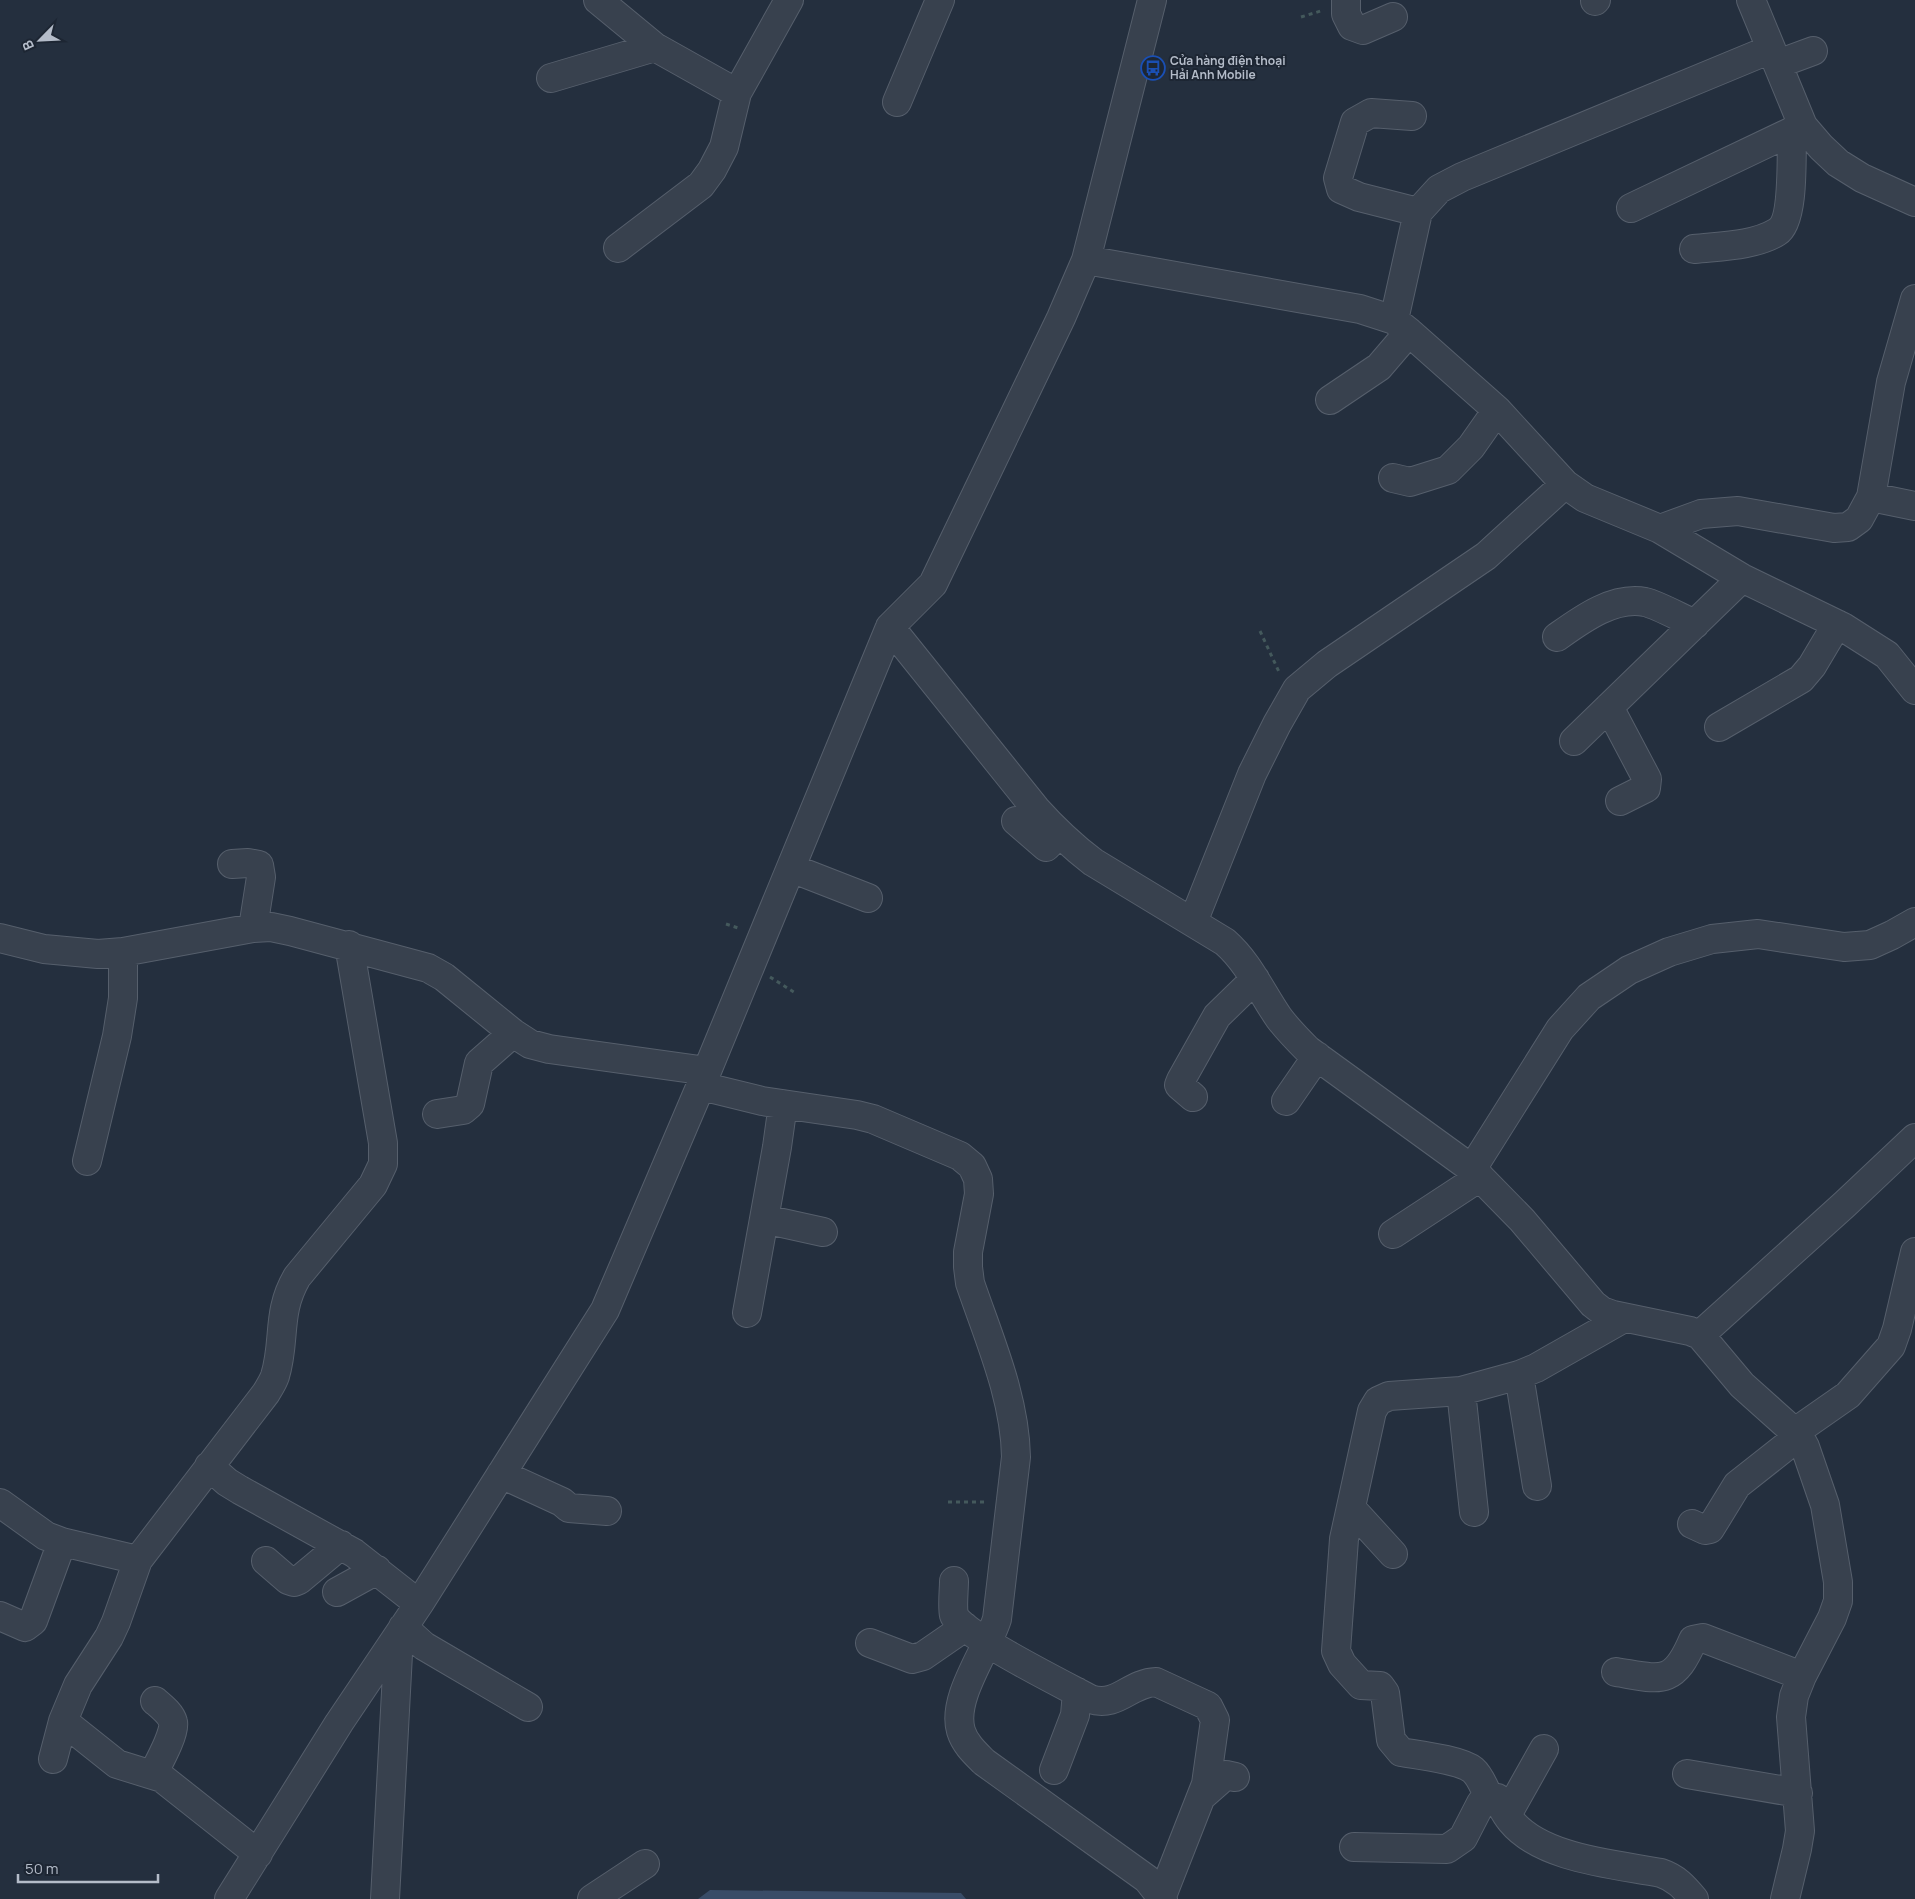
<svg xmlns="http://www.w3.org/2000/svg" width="1915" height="1899" font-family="Manrope,sans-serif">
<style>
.water{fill:#394c67}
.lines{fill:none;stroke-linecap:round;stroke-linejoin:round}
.minor-casing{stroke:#565f6c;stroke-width:30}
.path{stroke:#44595c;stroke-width:3;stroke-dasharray:4 4;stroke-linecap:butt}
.minor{stroke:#38414e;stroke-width:28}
.labels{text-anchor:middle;stroke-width:4;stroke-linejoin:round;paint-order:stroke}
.poi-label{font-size:12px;font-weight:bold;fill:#b4bcc9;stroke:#1d2633;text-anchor:start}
</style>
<rect width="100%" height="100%" fill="#242f3e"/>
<path class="water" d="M 710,1890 L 961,1893 L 966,1899 L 698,1899 Z"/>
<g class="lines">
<g class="minor-casing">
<path id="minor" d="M 598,0 L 655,47 L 737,93
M 1346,0 L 1346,14 L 1352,26 L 1363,30 L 1393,17
M 1751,0 L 1803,126 L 1821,147 L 1838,163 L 1862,178 L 1915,202
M 1595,1 L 1596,0
M 1778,64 L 1813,51
M 551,78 L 655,47
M 897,102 L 940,0
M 1412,116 L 1371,113 L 1355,122 L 1338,178 L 1341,189 L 1359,197 L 1418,212
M 1631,208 L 1803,126
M 618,248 L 701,185 L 712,170 L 724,147 L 737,93 L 789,0
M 1694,249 C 1720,246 1754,246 1777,232 C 1795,221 1791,152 1792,131
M 1086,260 L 1360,309 L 1394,320 L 1409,332 L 1497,410 L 1565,484 L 1585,498 L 1660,529 L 1742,578 L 1843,627 L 1887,655 L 1915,690
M 1394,320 L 1418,212 L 1439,189 L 1462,177 L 1771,49
M 1330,400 L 1379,367 L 1409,332
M 1393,478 L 1410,482 L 1448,470 L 1471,447 L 1497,410
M 1871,497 L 1915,506
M 1660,529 L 1701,514 L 1738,511 L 1834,528 L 1848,527 L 1859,519 L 1871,497 L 1891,382 L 1915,299
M 890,627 L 1036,809 C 1054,829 1072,846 1093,862 L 1225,942 C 1249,963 1261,992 1279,1018 C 1288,1030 1298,1040 1308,1050 L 1472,1169 L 1522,1220 L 1593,1304 L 1602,1311 L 1613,1315 L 1690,1331 L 1700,1335 L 1742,1385 L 1799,1436 L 1805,1447 L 1825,1505 L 1838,1582 L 1838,1601 L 1832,1618 L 1802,1676 L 1794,1696 L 1791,1717 L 1800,1831 L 1797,1849 L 1785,1899
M 1557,637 C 1581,620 1613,596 1645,602 C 1658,605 1681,618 1695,624
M 1609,707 L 1647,779 L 1646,788 L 1620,801
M 1719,727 L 1801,679 L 1812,666 L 1837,624
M 1574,741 L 1742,578
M 1016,821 L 1046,847 L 1059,834
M 232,864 L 248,863 L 259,865 L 261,877 L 253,928
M 791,868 L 868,898
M 1193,922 L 1252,774 L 1277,724 L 1297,689 L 1327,664 L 1486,556 L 1565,484
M 0,938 L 44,949 L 98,954 L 123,952 L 253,928 L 271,927 L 290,931 L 428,968 L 444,977 L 513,1033 L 530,1044 L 549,1049 L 707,1071
M 701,1086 L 762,1101 L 857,1115 L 873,1119 L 960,1156 L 972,1166 L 978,1179 L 979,1194 L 968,1252 L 968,1267 L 970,1283 C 989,1339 1015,1397 1016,1457 L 997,1619 C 987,1651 951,1698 961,1731 C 965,1744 975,1753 984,1762 L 1147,1879 L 1163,1899
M 1193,1097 L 1179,1085 L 1181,1080 L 1217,1016 L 1255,979
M 1286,1101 L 1317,1056
M 437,1114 L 463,1110 L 470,1104 L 479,1063 L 513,1033
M 87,1161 L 117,1036 L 123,998 L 123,952
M 1472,1169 L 1560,1029 L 1589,997 L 1629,970 L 1669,952 L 1712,939 L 1758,934 L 1844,947 L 1870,945 L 1892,935 L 1915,922
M 764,1219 L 823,1232
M 1393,1234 L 1480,1177
M 747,1313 L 777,1147 L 783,1104
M 1700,1335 L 1845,1204 L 1915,1138
M 1519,1375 L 1537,1486
M 1461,1391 L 1474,1512
M 1795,1432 L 1848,1395 L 1891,1346 L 1897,1329 L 1915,1252
M 209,1466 L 227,1482 L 240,1490 L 354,1553 L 419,1604
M 501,1474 L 562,1502 L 569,1508 L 607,1511
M 0,1503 L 46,1536 L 62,1542 L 138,1560
M 1351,1508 L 1393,1554
M 1692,1524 L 1705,1530 L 1710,1529 L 1737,1485 L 1799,1436
M 266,1561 L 288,1580 L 294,1582 L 299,1580 L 341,1545
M 954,1581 C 954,1590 952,1607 954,1615 C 959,1633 1068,1687 1090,1699 C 1118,1708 1129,1683 1156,1682 L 1208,1706 L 1215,1720 L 1206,1784 L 1162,1896
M 337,1592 L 377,1570
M 0,1616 L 25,1627 L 33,1621 L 62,1542
M 403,1627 L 424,1646 L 528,1707
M 870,1643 L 912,1659 L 923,1656 L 965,1627
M 1616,1672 C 1660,1679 1673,1687 1693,1640 L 1703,1638 L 1802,1676
M 63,1721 L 117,1764 L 162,1778 L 258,1854
M 53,1759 L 63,1721 L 78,1685 L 109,1637 L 116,1622 L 138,1560 L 266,1393 C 269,1388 273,1382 275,1376 C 286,1340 276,1313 297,1277 L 373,1185 L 383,1164 L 383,1143 L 349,945
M 1054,1770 L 1075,1715 L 1077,1692
M 153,1774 C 158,1764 176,1732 173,1722 C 171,1714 162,1707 155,1701
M 1687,1774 L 1798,1793
M 1201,1797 L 1226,1775 L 1235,1777
M 1489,1797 C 1484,1788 1481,1777 1473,1770 C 1461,1760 1418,1755 1401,1752 L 1391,1740 L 1385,1693 L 1380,1686 L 1361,1685 L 1342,1664 L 1336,1651 L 1344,1539 L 1372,1411 L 1378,1401 L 1389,1396 L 1461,1391 L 1519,1375 L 1536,1368 L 1624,1318
M 1507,1815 L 1544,1749
M 1354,1847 L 1447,1849 L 1463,1838 L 1481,1803 L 1489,1797 L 1497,1798 C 1501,1805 1505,1814 1511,1821 C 1542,1859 1615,1864 1661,1873 C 1676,1878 1684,1887 1694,1899
M 229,1899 L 339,1723 L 419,1604 L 605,1310 L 707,1071 L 890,627 L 933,584 L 1061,318 L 1086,260 L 1152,0
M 385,1899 L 399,1635
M 592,1899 L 645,1864"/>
</g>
<path class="path" d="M 1301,17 L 1324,10
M 1260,631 L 1280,674
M 726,924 L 741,929
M 770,977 L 797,994
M 948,1502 L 988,1502"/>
<use href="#minor" class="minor"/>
</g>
<defs>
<g id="bus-ring" transform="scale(1.25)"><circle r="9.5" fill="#1d2633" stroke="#1a4fb4" stroke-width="1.5"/><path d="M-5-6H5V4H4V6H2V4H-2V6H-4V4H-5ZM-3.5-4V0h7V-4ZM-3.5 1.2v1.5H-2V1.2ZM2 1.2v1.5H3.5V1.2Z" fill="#1a4fb4"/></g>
</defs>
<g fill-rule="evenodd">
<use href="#bus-ring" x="1153" y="68"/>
</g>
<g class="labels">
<g class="poi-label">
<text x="1170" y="65">Cửa hàng điện thoại<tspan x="1170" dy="14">Hải Anh Mobile</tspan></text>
</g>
</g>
<g transform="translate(40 40) rotate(246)" stroke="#1d2633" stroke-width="4" paint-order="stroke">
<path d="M0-4L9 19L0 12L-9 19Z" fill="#b4bcc9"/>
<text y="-8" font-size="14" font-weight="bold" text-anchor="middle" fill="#b4bcc9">B</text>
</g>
<path d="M18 1874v8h140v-8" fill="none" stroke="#b4bcc9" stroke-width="2.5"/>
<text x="25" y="1874" font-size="15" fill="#b4bcc9" stroke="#1d2633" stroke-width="4" paint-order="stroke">50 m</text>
</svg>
